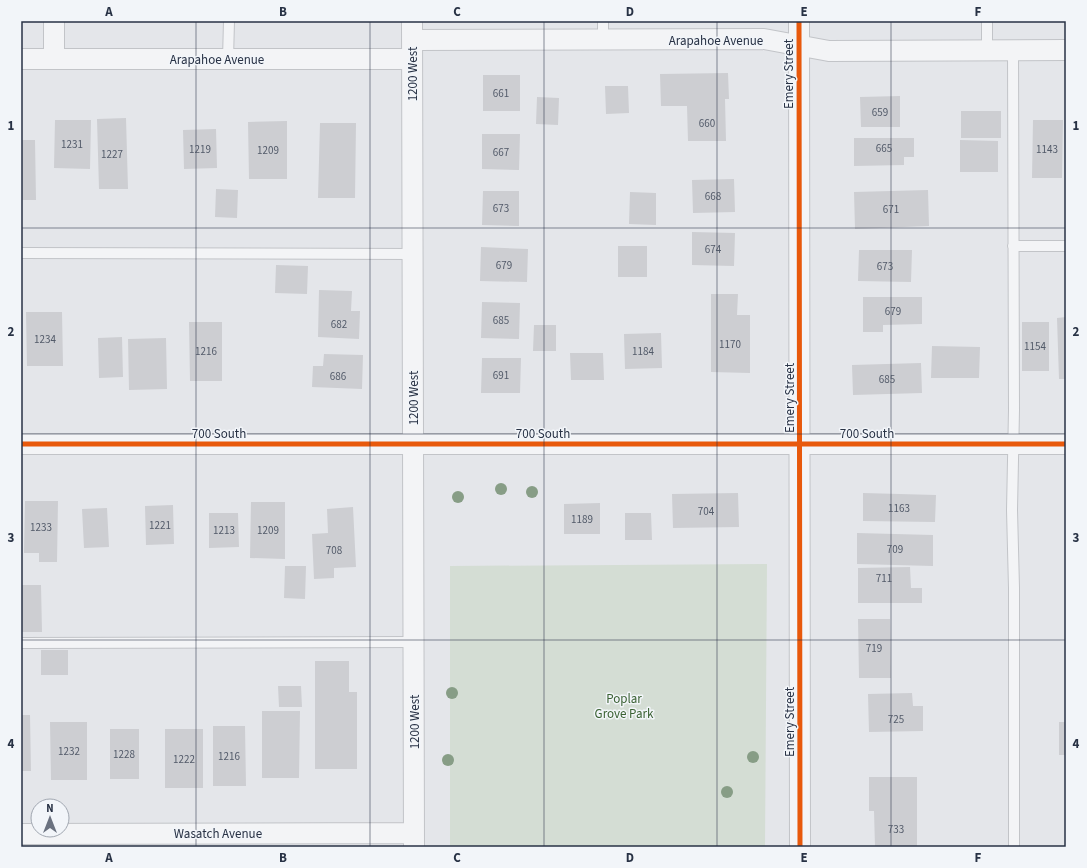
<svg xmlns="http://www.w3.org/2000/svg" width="1087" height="868" font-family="'Source Sans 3',sans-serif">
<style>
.green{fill:#d4ddd4}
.building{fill:#cdced2}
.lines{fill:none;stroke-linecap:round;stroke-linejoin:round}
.lane-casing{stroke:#c2c4c8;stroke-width:12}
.street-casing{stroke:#c2c4c8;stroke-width:22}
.lane{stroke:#f3f4f6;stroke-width:10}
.street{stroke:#f3f4f6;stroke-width:20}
.cycleway-casing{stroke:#f2f5f9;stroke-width:8}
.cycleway{stroke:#e8590c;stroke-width:5}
.tree{fill:#879d86}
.grid{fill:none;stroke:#283245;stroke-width:1;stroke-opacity:0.55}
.labels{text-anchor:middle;stroke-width:3;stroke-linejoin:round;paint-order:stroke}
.number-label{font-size:11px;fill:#525a69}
.street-label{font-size:13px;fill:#283245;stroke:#f2f5f9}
.park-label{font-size:13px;fill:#3b6234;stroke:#f2f5f9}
.neatline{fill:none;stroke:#283245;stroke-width:1.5}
.grid-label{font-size:13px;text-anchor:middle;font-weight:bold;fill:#283245}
</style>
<rect width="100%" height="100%" fill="#e4e6ea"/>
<path class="green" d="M 767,564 L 765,847 L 450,847 L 450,566 Z"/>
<path class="building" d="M 728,73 L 729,99 L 725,99 L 726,141 L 688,141 L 687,106 L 661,106 L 660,74 Z
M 483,75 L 520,75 L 520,111 L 483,111 Z
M 605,86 L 628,86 L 629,113 L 606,114 Z
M 900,96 L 900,127 L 861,127 L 860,97 Z
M 537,97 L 559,98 L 558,125 L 536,124 Z
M 961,111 L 1001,111 L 1001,138 L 961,138 Z
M 126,118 L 128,189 L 99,189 L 97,119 Z
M 55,120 L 91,120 L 90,169 L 54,168 Z
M 1033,120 L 1063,120 L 1062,178 L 1032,178 Z
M 287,121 L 287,179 L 249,179 L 248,122 Z
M 320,123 L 356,123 L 355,198 L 318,198 Z
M 216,129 L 217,168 L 184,169 L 183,130 Z
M 482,134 L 520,134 L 519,170 L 482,169 Z
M 854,138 L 914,138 L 914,157 L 904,157 L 904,165 L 854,166 Z
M 21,140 L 35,140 L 36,200 L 21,200 Z
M 960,140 L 998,141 L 998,172 L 960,172 Z
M 734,179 L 735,212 L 693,213 L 692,180 Z
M 216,189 L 238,190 L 237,218 L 215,217 Z
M 928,190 L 929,226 L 855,229 L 854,192 Z
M 483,191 L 519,191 L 519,226 L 482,225 Z
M 630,192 L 656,193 L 656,225 L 629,224 Z
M 692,232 L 735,233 L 734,266 L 692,265 Z
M 618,246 L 647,246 L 647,277 L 618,277 Z
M 481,247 L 528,249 L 527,282 L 480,281 Z
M 859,250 L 912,250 L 911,282 L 858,281 Z
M 276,265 L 308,266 L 307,294 L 275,293 Z
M 319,290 L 352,291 L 351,311 L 360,311 L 359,339 L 318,337 Z
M 711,294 L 738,294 L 737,315 L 750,315 L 750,373 L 711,372 Z
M 863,297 L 922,297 L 922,324 L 883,325 L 883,332 L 863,332 Z
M 482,302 L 520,303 L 519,339 L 481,338 Z
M 26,312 L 62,312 L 63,366 L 27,366 Z
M 1066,317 L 1066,379 L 1059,379 L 1057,318 Z
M 189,322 L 222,322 L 222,381 L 190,381 Z
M 1022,322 L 1049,322 L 1049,371 L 1022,371 Z
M 534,325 L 556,325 L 556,351 L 533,351 Z
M 661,333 L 662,368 L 625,369 L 624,334 Z
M 122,337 L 123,377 L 99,378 L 98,338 Z
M 166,338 L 167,389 L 129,390 L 128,339 Z
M 932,346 L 980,347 L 979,378 L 931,378 Z
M 570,353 L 603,353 L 604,380 L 571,380 Z
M 324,354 L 363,355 L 362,389 L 312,387 L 313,366 L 323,366 Z
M 482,358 L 521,358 L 520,393 L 481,393 Z
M 921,363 L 922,393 L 853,395 L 852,365 Z
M 738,493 L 739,527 L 673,528 L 672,494 Z
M 863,493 L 936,495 L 935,522 L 863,521 Z
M 25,501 L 58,501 L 57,562 L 39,562 L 39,553 L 24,553 Z
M 251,502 L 285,502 L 285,559 L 250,558 Z
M 600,503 L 600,534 L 564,534 L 564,504 Z
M 173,505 L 174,544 L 146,545 L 145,506 Z
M 353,507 L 356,567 L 334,568 L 334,578 L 314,579 L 312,534 L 328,533 L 327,509 Z
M 107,508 L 109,547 L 84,548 L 82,509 Z
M 209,513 L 238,513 L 239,547 L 209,548 Z
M 625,513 L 651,513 L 652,540 L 625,540 Z
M 857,533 L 933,535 L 933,566 L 857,564 Z
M 285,566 L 306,566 L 305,599 L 284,598 Z
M 910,567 L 911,588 L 922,588 L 922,603 L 858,603 L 858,568 Z
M 21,585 L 41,585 L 42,632 L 21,632 Z
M 858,619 L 890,619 L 891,678 L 859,678 Z
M 41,650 L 68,650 L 68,675 L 41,675 Z
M 315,661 L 349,661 L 349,692 L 357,692 L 357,769 L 315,769 Z
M 278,686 L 301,686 L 302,707 L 279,707 Z
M 912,693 L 913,706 L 923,706 L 923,731 L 869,732 L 868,694 Z
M 262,711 L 300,711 L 299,778 L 262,778 Z
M 21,715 L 30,715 L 31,771 L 21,771 Z
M 50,722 L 87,722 L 87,780 L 51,780 Z
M 1059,722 L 1066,722 L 1066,755 L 1059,755 Z
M 213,726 L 245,726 L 246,786 L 213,786 Z
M 110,729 L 139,729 L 139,779 L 110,779 Z
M 165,729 L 203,729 L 203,788 L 165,788 Z
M 869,777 L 917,777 L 917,847 L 875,847 L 874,811 L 869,811 Z"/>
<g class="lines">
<g class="lane-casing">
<path id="lane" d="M 603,21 L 603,39
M 987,50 L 987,21
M 1013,50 L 1014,410 L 1012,510 L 1014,588 L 1014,847
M 228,59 L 229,21
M 1013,246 L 1066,246
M 21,253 L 413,254
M 21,643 L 414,642"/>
</g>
<g class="street-casing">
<path id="street" d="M 54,21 L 54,59
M 412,21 L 414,847
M 799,21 L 800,847
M 412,40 L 764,39 L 829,51 L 1066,50
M 21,59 L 412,59
M 21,444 L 1066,444
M 21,834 L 414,833"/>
</g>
<use href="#lane" class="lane"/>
<use href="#street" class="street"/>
<g class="cycleway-casing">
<path id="cycleway" d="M 799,21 L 800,847
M 21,444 L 1066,444"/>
</g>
<use href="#cycleway" class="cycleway"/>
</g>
<g class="tree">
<circle cx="501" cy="489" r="6"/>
<circle cx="532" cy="492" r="6"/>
<circle cx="458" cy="497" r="6"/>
<circle cx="452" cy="693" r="6"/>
<circle cx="753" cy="757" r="6"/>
<circle cx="448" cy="760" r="6"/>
<circle cx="727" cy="792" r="6"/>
</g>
<path class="grid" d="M 196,21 L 196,847M 370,21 L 370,847M 544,21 L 544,847M 717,21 L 717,847M 891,21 L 891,847M 21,228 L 1066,228M 21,434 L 1066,434M 21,640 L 1066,640"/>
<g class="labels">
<g class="number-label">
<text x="501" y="97">661</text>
<text x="880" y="116">659</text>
<text x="707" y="127">660</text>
<text x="72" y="148">1231</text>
<text x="884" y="152">665</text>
<text x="200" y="153">1219</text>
<text x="1047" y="153">1143</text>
<text x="268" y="154">1209</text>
<text x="501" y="156">667</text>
<text x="112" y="158">1227</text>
<text x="713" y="200">668</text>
<text x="501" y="212">673</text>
<text x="891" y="213">671</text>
<text x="713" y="253">674</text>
<text x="504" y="269">679</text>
<text x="885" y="270">673</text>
<text x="893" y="315">679</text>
<text x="501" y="324">685</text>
<text x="339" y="328">682</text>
<text x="45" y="343">1234</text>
<text x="730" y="348">1170</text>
<text x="1035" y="350">1154</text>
<text x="206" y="355">1216</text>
<text x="643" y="355">1184</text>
<text x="501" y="379">691</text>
<text x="338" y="380">686</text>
<text x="887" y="383">685</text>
<text x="899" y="512">1163</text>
<text x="706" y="515">704</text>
<text x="582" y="523">1189</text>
<text x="160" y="529">1221</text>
<text x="41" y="531">1233</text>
<text x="224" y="534">1213</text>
<text x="268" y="534">1209</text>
<text x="895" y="553">709</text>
<text x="334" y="554">708</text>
<text x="884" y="582">711</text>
<text x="874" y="652">719</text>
<text x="896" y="723">725</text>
<text x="69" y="755">1232</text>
<text x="124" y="758">1228</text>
<text x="229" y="760">1216</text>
<text x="184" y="763">1222</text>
<text x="896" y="833">733</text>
</g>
<g class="street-label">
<text x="716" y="45">Arapahoe Avenue</text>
<text x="217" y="64">Arapahoe Avenue</text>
<text transform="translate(412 74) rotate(-90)" y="5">1200 West</text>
<text transform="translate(788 74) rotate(-90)" y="5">Emery Street</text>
<text transform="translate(413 398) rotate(-90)" y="5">1200 West</text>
<text transform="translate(789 398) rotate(-90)" y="5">Emery Street</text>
<text x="219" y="438">700 South</text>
<text x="543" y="438">700 South</text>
<text x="867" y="438">700 South</text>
<text transform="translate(414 722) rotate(-90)" y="5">1200 West</text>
<text transform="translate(789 722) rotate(-90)" y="5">Emery Street</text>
<text x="218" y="838">Wasatch Avenue</text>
</g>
<g class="park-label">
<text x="624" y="703">Poplar<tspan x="624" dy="15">Grove Park</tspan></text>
</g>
</g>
<rect width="1087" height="868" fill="none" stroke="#f2f5f9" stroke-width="44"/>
<g transform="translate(50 818)"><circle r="19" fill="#f2f5f9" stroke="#a1a7b1"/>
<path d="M0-3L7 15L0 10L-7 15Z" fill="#6a717f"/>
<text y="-6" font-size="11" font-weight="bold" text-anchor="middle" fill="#283245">N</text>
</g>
<rect x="22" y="22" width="1043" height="824" class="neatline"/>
<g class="grid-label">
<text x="109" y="16">A</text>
<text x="283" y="16">B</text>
<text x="457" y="16">C</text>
<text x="630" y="16">D</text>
<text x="804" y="16">E</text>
<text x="978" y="16">F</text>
<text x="11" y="130">1</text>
<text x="1076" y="130">1</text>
<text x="11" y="336">2</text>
<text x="1076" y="336">2</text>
<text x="11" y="542">3</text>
<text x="1076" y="542">3</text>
<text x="11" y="748">4</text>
<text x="1076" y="748">4</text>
<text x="109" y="862">A</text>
<text x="283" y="862">B</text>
<text x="457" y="862">C</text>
<text x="630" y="862">D</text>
<text x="804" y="862">E</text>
<text x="978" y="862">F</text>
</g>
</svg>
